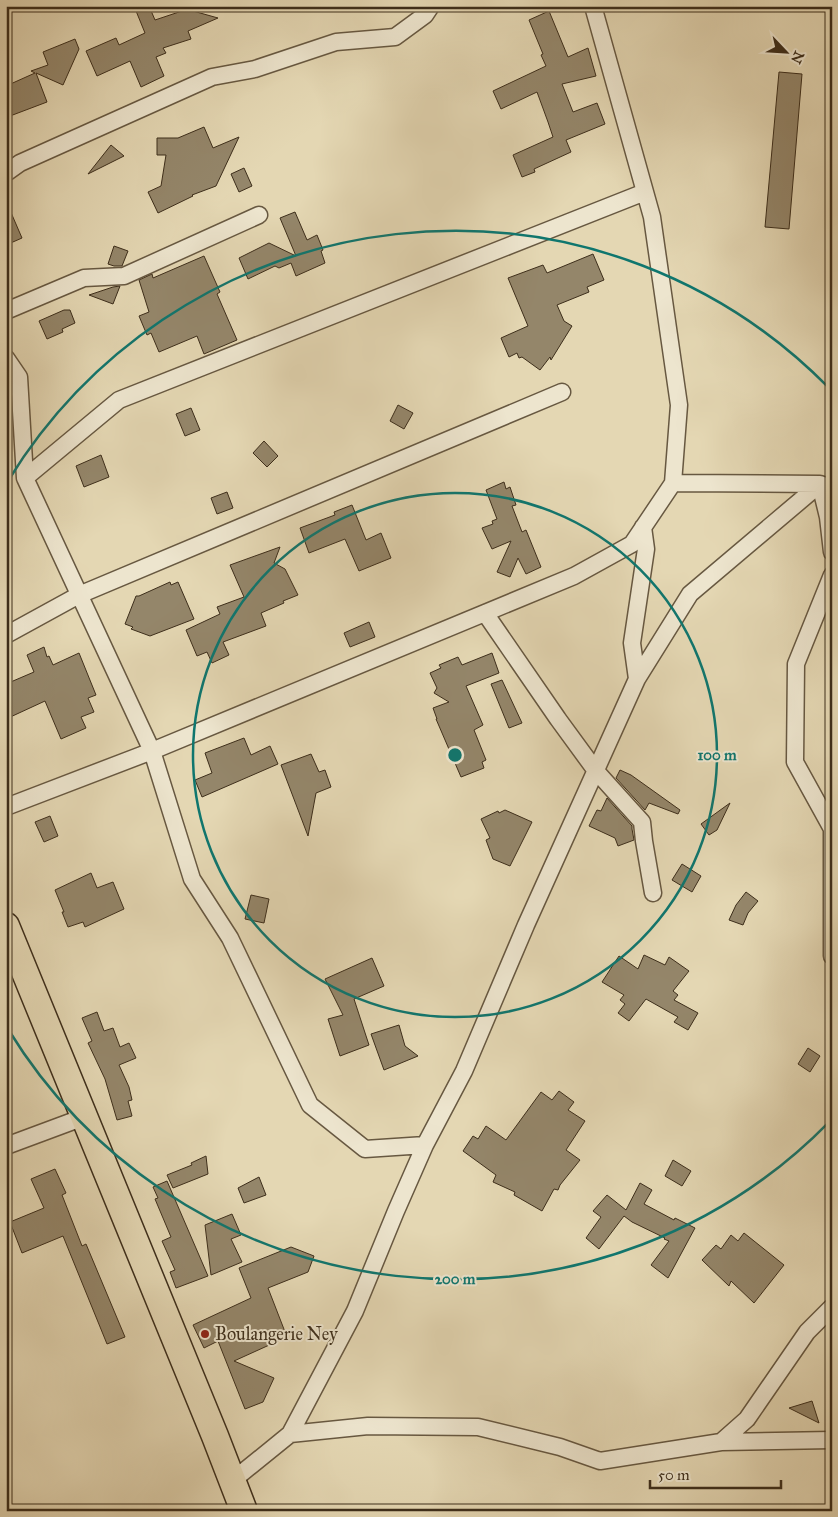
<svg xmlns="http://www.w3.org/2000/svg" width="838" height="1517" font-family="'IM FELL Great Primer',serif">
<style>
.building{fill:#94866a;stroke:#3d2e1b}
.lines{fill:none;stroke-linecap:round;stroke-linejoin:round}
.minor-casing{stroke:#675841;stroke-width:19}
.trunk-casing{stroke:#3d2e1b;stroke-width:29}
.minor{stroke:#ede5ce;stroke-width:16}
.trunk{stroke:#e4d7b3;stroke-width:26}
.ring{fill:none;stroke:#0f766e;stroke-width:2.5}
.poi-dot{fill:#8f2418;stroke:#ede5ce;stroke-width:2}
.labels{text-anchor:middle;stroke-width:4;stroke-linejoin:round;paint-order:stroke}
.poi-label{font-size:18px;fill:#3d2e1b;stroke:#ede5ce;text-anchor:start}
.centre{fill:#0f766e;stroke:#ede5ce;stroke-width:2.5}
.ring-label{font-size:15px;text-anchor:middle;font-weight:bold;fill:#0f766e;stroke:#ede5ce;stroke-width:4;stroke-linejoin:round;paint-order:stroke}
</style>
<rect width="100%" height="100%" fill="#e4d7b3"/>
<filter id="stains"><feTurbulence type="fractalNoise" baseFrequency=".004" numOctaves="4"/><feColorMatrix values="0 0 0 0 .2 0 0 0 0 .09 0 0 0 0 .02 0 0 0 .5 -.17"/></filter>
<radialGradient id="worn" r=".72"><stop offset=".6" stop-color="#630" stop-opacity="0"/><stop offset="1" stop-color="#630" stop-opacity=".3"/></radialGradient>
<path class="building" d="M 134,6 L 149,6 L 155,20 L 191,8 L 193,11 L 218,18 L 188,31 L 191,39 L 163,48 L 166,53 L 156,57 L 164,76 L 141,87 L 130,61 L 97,76 L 86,51 L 116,38 L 119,45 L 145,33 Z
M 549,11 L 568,57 L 588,48 L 596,76 L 562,84 L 573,112 L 597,103 L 605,124 L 566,140 L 571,152 L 534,169 L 535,172 L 522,177 L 513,155 L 553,137 L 548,122 L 537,92 L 501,109 L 493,91 L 546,66 L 541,55 L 543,54 L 529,20 Z
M 75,39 L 79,49 L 63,85 L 36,73 L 47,102 L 10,116 L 6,106 L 6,86 L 35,73 L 31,71 L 48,65 L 43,52 Z
M 779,72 L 802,74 L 789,229 L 765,227 Z
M 204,127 L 213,148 L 239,137 L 216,186 L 192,195 L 193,196 L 158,213 L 148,192 L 161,186 L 166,155 L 157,155 L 157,138 L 178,138 Z
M 111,145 L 124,156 L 88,174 Z
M 244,168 L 252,186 L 239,192 L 231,174 Z
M 6,201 L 22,238 L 6,245 Z
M 295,212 L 307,240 L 317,235 L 323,250 L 321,251 L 325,263 L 296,276 L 291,263 L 279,268 L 275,266 L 248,279 L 239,258 L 269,243 L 296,256 L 280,218 Z
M 114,246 L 128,251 L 122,266 L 114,266 L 108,264 Z
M 593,254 L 604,280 L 587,287 L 589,292 L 557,305 L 564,321 L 572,326 L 551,360 L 550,357 L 540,370 L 522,357 L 519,358 L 517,353 L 509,357 L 501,338 L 528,326 L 508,278 L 543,265 L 547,273 Z
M 204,256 L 220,292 L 217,294 L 237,340 L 204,354 L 197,336 L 159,352 L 151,333 L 147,335 L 139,316 L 149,312 L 139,280 L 152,274 L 153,278 Z
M 120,286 L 113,304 L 89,295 L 113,287 Z
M 64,310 L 70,310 L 75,323 L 62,329 L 63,332 L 47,339 L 39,321 Z
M 398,405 L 413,413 L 404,429 L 390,421 Z
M 191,408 L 200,430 L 185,436 L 176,414 Z
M 264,441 L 278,456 L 267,467 L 253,453 Z
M 101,455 L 109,477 L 84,487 L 76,466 Z
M 504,482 L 506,489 L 510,487 L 516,505 L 512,506 L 522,532 L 526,530 L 541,567 L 526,574 L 518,558 L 510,577 L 497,572 L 511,541 L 492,549 L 482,528 L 493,524 L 492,521 L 497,519 L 486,490 Z
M 227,492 L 233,508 L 217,514 L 211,498 Z
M 352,505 L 366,540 L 381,533 L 391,558 L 359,571 L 345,539 L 309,553 L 300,528 L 335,515 L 334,512 Z
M 280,547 L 274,563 L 285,569 L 298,595 L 283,601 L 284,603 L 261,613 L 266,626 L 223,642 L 229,655 L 212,663 L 207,652 L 197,656 L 186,630 L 220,614 L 217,607 L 244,597 L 230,565 Z
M 170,582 L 171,585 L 178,582 L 194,619 L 150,636 L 131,629 L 133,627 L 125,624 L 136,596 L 139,596 Z
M 369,622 L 375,637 L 350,647 L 344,633 Z
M 44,647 L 47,657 L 49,656 L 53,665 L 79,653 L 96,695 L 88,698 L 94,712 L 81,717 L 86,728 L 61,739 L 45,701 L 6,719 L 6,684 L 34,672 L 27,655 Z
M 492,653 L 499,673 L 466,686 L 483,725 L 474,730 L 486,760 L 482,762 L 484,768 L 461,777 L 436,719 L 437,719 L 433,708 L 449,702 L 434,693 L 437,688 L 430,673 L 441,668 L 439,665 L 458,657 L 462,665 Z
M 502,680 L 522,723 L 509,728 L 491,684 Z
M 244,738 L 251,755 L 270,746 L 278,764 L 202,797 L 195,780 L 212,773 L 205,753 Z
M 311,754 L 319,772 L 325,770 L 331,787 L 316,793 L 308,836 L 281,765 Z
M 620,770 L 631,775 L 680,810 L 678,814 L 649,803 L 645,810 L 616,778 Z
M 607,798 L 632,826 L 632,829 L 634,840 L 618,846 L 615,838 L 589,826 L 597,810 L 601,811 Z
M 730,803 L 717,830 L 709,835 L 701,824 Z
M 505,810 L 532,822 L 510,866 L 493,859 L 486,840 L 490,838 L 481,819 L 498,811 L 499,813 Z
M 50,816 L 58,836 L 44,842 L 35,822 Z
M 682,864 L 701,876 L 692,892 L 672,880 Z
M 91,873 L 97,888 L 113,882 L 124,909 L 85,927 L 83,922 L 68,927 L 62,912 L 64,912 L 55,890 Z
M 746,892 L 758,901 L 748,913 L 743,925 L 729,920 L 736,905 Z
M 251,895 L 269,899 L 264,923 L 245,919 Z
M 644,955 L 665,965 L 669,957 L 689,971 L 673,991 L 678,995 L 674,1000 L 698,1013 L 688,1030 L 674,1022 L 678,1017 L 646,999 L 629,1021 L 618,1013 L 625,1004 L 620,1000 L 624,995 L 602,982 L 619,956 L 638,969 Z
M 372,958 L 384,986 L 354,999 L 369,1045 L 340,1056 L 328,1019 L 343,1015 L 325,979 Z
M 97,1012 L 104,1031 L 113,1028 L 120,1047 L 129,1043 L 136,1058 L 119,1065 L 129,1087 L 132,1100 L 128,1101 L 132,1116 L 117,1120 L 105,1079 L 88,1043 L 92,1041 L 82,1018 Z
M 399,1025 L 405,1046 L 418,1056 L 384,1070 L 371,1034 Z
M 808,1048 L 820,1056 L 810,1072 L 798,1064 Z
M 559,1091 L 574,1102 L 568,1110 L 585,1121 L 566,1150 L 580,1160 L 560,1185 L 558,1190 L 554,1189 L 542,1211 L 514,1195 L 515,1192 L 493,1182 L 496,1175 L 463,1151 L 473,1136 L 478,1139 L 486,1126 L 506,1140 L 541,1092 L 552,1100 Z
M 206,1156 L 208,1174 L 173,1188 L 167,1175 L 192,1165 L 191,1163 Z
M 673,1160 L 691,1171 L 682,1186 L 665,1176 Z
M 55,1169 L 66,1193 L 62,1195 L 82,1246 L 86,1244 L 125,1337 L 107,1344 L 63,1236 L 22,1253 L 10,1222 L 44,1208 L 31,1179 Z
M 259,1177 L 266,1195 L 244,1203 L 238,1188 Z
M 167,1181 L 208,1276 L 176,1288 L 170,1272 L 175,1270 L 162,1241 L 171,1237 L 155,1199 L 158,1198 L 153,1187 Z
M 640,1183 L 652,1190 L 644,1204 L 674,1220 L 675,1218 L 695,1228 L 668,1278 L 651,1265 L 669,1241 L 664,1239 L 665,1238 L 632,1222 L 624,1216 L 599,1249 L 586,1238 L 601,1217 L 593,1211 L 607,1195 L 626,1210 Z
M 232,1214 L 241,1235 L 231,1239 L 242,1262 L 211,1275 L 205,1225 Z
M 744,1233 L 784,1265 L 754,1303 L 731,1281 L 729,1286 L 702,1260 L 716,1245 L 721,1249 L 731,1235 L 738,1241 Z
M 291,1247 L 314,1256 L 308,1272 L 268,1288 L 287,1337 L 234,1361 L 274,1378 L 263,1402 L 245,1409 L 218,1341 L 204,1348 L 193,1325 L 251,1298 L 239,1268 Z
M 812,1401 L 819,1423 L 789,1408 Z"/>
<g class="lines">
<g class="minor-casing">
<path id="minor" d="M 6,173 L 20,163 L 212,77 L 255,69 L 336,42 L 395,37 L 425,15 L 431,6
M 6,311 L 84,278 L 124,276 L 259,215
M 6,358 L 19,377 L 25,478 L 152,751 L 192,879 L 230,938 L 310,1105 L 365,1149 L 425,1145
M 25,478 L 119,400 L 645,192
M 673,483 L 820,484 L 828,517 L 832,552
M 832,575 L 796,664 L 795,762 L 832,829 L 832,956
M 485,613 L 558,719 L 596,771 L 642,822 L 644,841 L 653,893
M 6,635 L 79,595 L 562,392
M 637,679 L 632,643 L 646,549 L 643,527
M 6,807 L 152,751 L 574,576 L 632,544 L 673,483 L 679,405 L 652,217 L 593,6
M 6,1146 L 84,1117
M 290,1434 L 355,1311 L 396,1211 L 425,1145 L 464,1071 L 526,925 L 637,679 L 690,594 L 820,484 L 832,488
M 721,1442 L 747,1419 L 807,1332 L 832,1307
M 232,1481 L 290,1434 L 368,1426 L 478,1427 L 560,1447 L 600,1461 L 721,1442 L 832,1440"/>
</g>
<g class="trunk-casing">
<path id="trunk" d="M 6,926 L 215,1436 L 244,1511"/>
</g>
<use href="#minor" class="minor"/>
<use href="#trunk" class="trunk"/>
</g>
<g class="ring">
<circle cx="455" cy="755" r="262"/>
<path d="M829 1122A524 524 0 0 1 8 1029M8 481A524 524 0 0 1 829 388"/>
</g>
<circle class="poi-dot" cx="205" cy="1334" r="5"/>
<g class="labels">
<g class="poi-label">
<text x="215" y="1340">Boulangerie Ney</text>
</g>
</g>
<circle cx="455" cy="755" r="8" class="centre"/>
<g class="ring-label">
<text x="717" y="760">100 m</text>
<text x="455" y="1284">200 m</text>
</g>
<rect width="838" height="1517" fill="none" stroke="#e4d7b3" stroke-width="25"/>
<rect x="8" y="8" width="823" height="1502" fill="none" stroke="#3d2e1b" stroke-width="2.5"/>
<rect x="12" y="12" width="813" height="1492" fill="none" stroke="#3d2e1b"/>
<g transform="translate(786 52) rotate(115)" stroke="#ede5ce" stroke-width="4" paint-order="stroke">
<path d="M0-4L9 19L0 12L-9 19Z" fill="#3d2e1b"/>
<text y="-8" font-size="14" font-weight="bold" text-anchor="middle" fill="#3d2e1b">N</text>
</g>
<path d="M650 1480v8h131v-8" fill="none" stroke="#3d2e1b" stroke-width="2.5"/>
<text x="658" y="1480" font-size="15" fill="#3d2e1b" stroke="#ede5ce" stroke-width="4" paint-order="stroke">50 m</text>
<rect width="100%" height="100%" filter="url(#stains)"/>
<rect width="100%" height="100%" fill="url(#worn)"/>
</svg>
